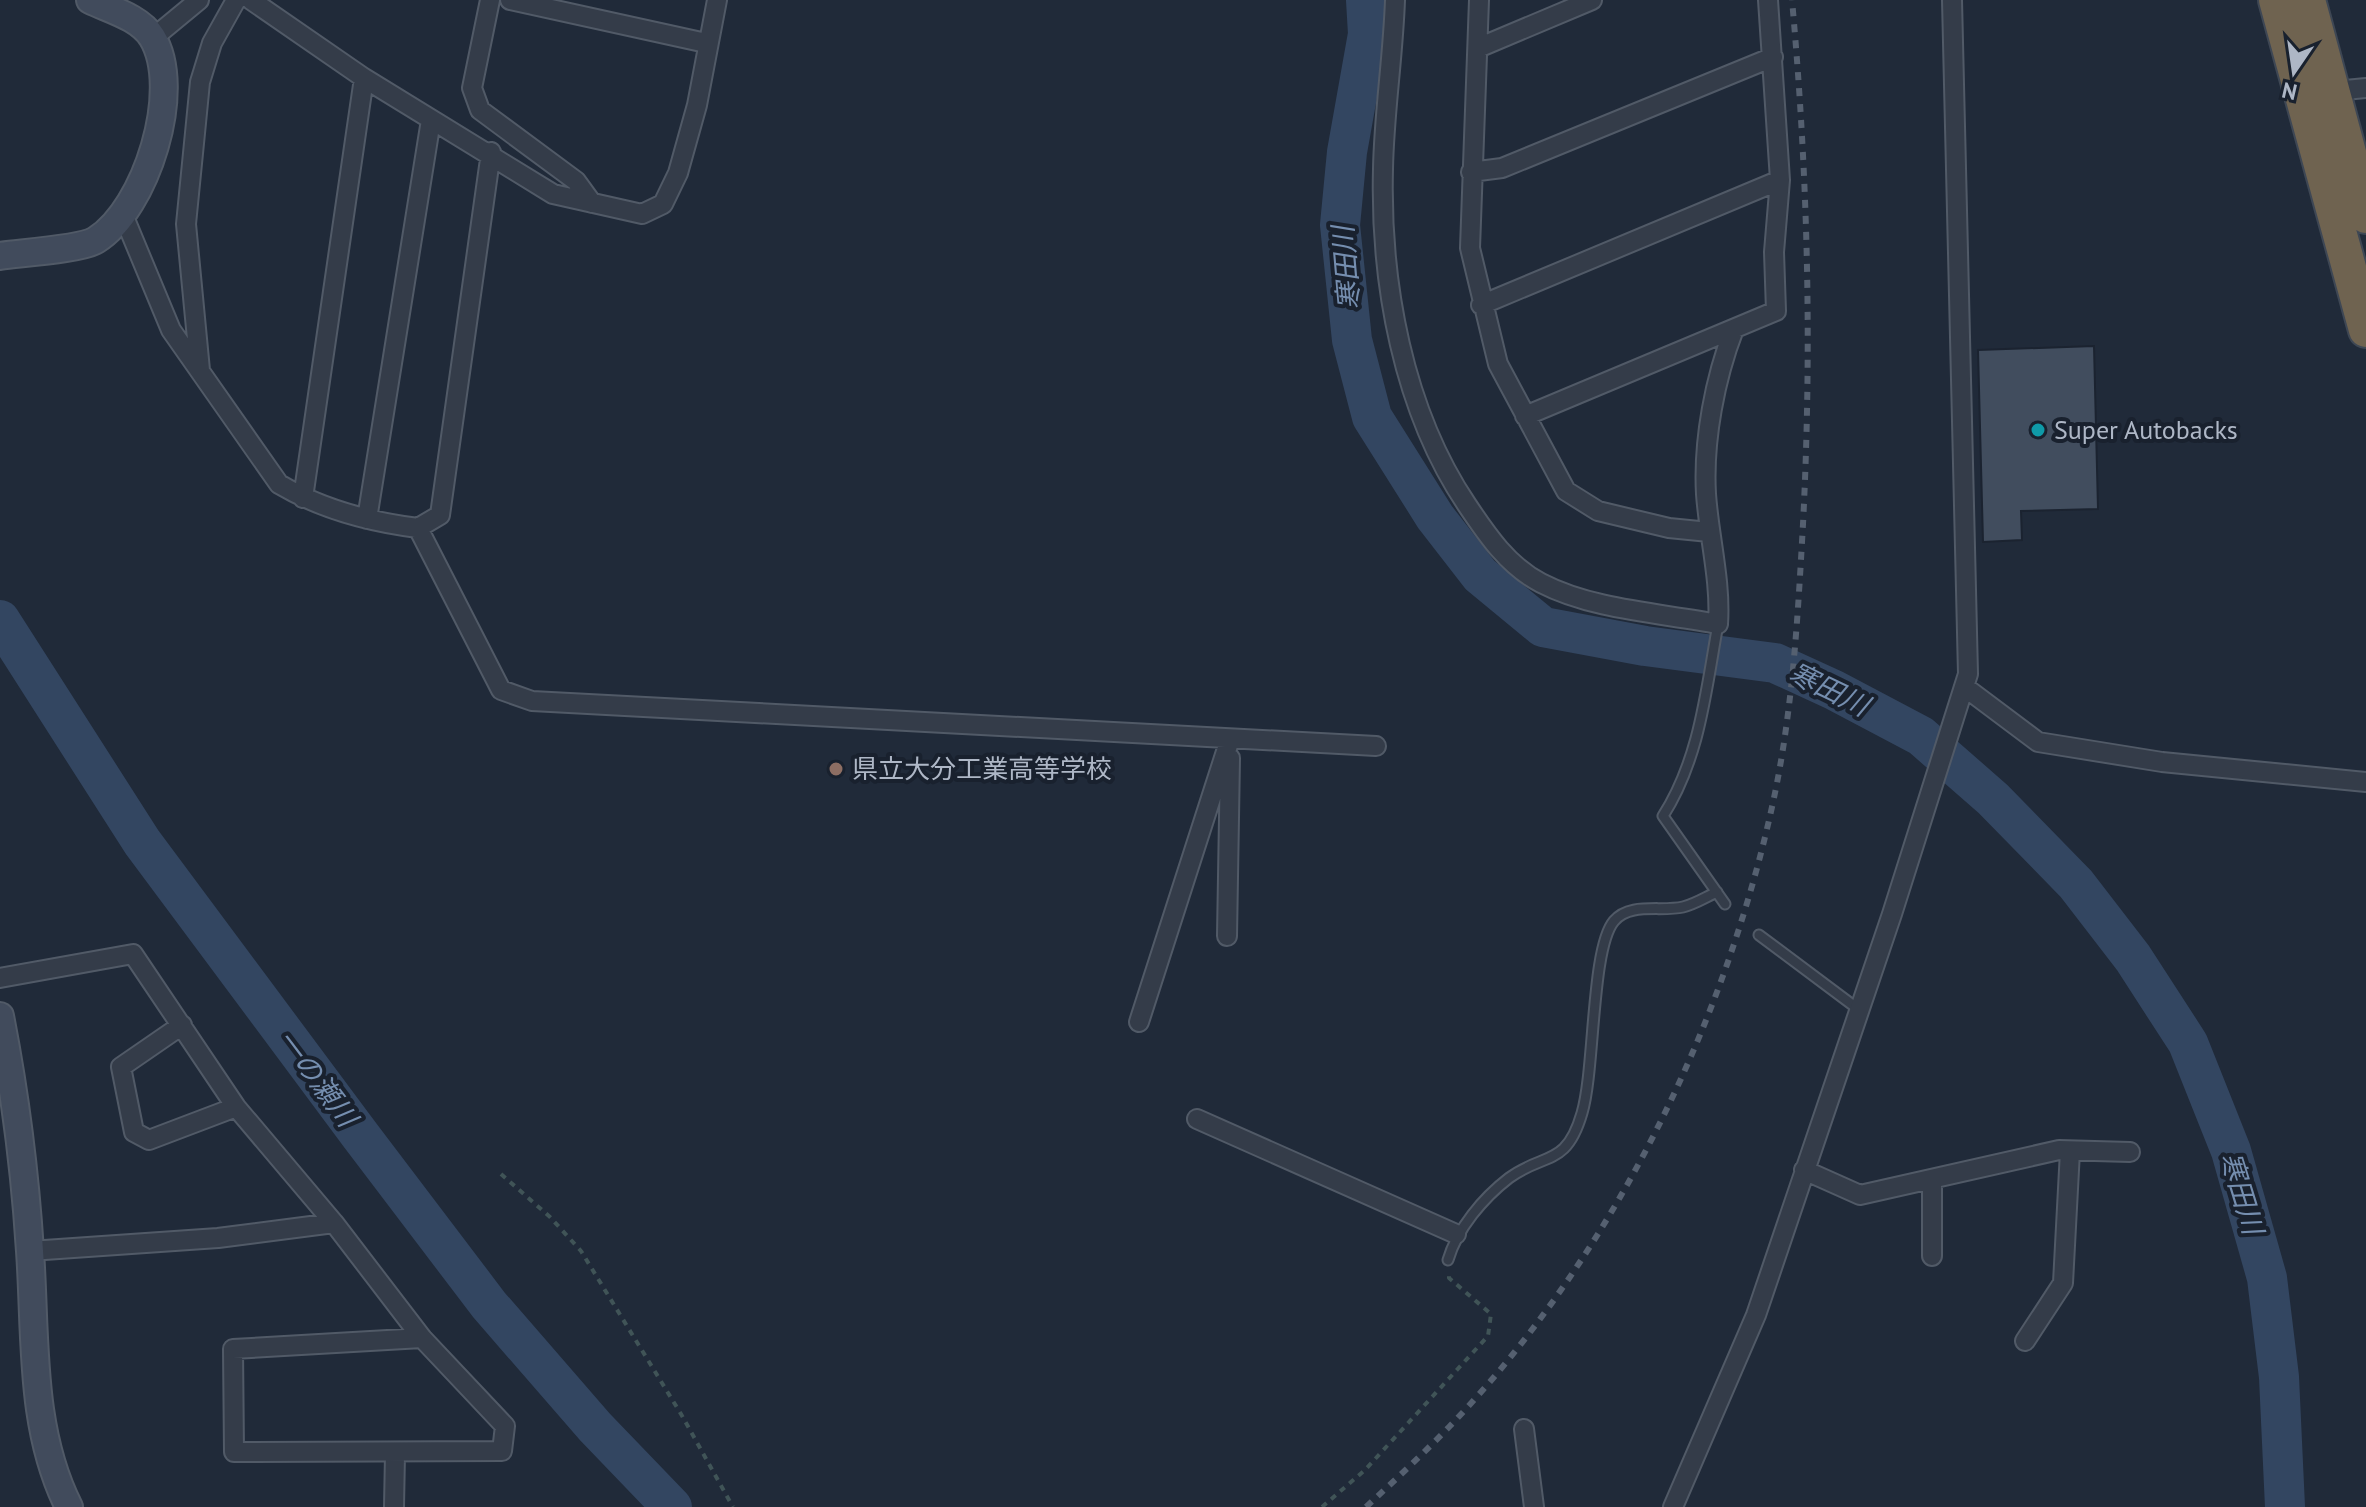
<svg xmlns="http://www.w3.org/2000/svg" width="2366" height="1507" font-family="'PT Sans','Noto Sans JP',sans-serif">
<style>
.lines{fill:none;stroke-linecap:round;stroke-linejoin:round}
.river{stroke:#334661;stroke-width:40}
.building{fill:#414d5e;stroke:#1b2330;stroke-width:2}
.lane-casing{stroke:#515a67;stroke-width:13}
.street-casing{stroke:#515a67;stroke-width:22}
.secondary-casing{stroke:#515a67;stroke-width:30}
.highway-casing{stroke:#3e4754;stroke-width:38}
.path{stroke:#405457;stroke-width:4;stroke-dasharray:6 6;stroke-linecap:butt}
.lane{stroke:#343c49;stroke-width:9}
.street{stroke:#343c49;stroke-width:18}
.secondary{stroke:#414b5c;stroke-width:26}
.highway{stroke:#6f6350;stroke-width:34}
.rail{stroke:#556070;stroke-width:6;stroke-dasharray:8 8;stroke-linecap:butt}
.culture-dot{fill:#0f9aa8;stroke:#19212e;stroke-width:3}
.education-dot{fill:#8d6e63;stroke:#19212e;stroke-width:3}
.labels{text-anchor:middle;stroke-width:8;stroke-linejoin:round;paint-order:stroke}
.poi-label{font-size:26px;fill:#aeb7c6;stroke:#19212e;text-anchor:start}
.water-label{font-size:28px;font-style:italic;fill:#758eaf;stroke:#19212e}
</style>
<rect width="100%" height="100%" fill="#202a39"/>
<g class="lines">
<path class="river" d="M 1366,0 L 1368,34 L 1347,152 L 1340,225 L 1352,340 L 1372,417 L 1435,517 L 1480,575 L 1543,627 L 1645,646 L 1775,663 L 1834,690 L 1921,736 L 1993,799 L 2076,884 L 2133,958 L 2188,1043 L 2231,1151 L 2267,1278 L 2279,1377 L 2285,1507
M 0,620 L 142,842 L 360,1135 L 489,1305 L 595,1427 L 672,1507"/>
</g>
<path class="building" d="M 2094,346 L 2098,509 L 2021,511 L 2022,540 L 1983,542 L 1978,350 Z"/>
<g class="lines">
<g class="lane-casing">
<path id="lane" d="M 1718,624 C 1706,690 1700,758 1663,816 L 1725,904
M 1759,935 L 1858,1009
M 1448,1260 C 1457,1229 1483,1198 1509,1178 C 1544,1152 1566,1168 1582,1113 C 1595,1070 1591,948 1614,921 C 1630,902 1661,912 1683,907 C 1695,904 1706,897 1717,892"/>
</g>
<g class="street-casing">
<path id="street" d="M 251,0 L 364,78 L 553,194 L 642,214 L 663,204 L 678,173 L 697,105 L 717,0
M 490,0 L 472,88 L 480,110 L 576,181 L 592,203
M 510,0 L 706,43
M 1395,0 C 1393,57 1384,113 1383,169 C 1380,283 1403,410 1467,505 C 1487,535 1508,566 1541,583 C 1593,610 1661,613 1718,624 C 1721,581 1709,537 1706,494 C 1703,440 1715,378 1734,329
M 1479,0 L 1470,248 L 1498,364 L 1566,491 L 1598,511 L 1669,528 L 1709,532
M 153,38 L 199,0
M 1478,48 L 1592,0
M 2325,92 L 2366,88
M 1471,172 L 1502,168 L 1773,57
M 124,217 L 171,330 L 279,484 C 321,509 370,522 418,528 L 440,515 L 491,152
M 1481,305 L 1780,180
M 200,370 L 186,224 L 195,133 L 200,82 L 212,43 L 236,0
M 1525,416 L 1776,311 L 1774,252 L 1780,180 L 1768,0
M 303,498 L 364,78
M 367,519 L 431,120
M 418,528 L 501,690 L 532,701 L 1376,746
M 1966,688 L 2038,742 L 2162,762 L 2366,782
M 1227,936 L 1230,758
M 0,978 L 133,954 L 236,1107 L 334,1223 L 422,1338 L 505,1426 L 502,1451 L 234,1452 L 233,1349 L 422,1338
M 1139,1022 L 1230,739
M 182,1025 L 121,1067 L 134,1132 L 149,1140 L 236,1107
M 1197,1119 L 1456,1234
M 1804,1170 L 1860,1195 L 2059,1150 L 2130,1152
M 30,1251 L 218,1238 L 334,1223
M 1932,1256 L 1932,1182
M 2025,1341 L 2063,1283 L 2070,1151
M 1524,1429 L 1534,1507
M 394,1507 L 395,1454
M 1673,1507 L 1756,1315 L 1892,914 L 1968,674 L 1952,0"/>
</g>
<g class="secondary-casing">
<path id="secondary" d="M 0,256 C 20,253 82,249 96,240 C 146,209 184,89 152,37 C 139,17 111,10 90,0
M 0,1016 C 15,1093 25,1172 30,1251 C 36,1336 29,1428 69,1507"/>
</g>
<g class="highway-casing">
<path id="highway" d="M 2276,0 L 2366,330
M 2308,0 L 2366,216"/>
</g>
<path class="path" d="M 501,1174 L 550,1217 L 581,1251 L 681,1414 L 733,1507
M 1322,1507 L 1365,1470 L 1488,1336 L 1491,1314 L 1449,1278 L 1449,1274"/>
<use href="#lane" class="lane"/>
<use href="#street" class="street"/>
<use href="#secondary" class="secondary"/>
<use href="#highway" class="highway"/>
<path class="rail" d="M 1366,1507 C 1394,1481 1422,1455 1449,1427 C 1612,1257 1727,1023 1775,793 C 1793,705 1798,614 1803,524 C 1812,347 1808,177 1792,0"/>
</g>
<circle class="culture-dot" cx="2038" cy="430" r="8"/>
<circle class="education-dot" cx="836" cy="769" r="8"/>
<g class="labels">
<g class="poi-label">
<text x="2054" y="439">Super Autobacks</text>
<text x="852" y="778">県立大分工業高等学校</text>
</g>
<g class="water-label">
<text transform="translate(1346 268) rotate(-95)" y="10">寒田川</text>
<text transform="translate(1829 689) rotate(26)" y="10">寒田川</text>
<text transform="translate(317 1078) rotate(53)" y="10">一の瀬川</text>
<text transform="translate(2242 1193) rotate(73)" y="10">寒田川</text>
</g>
</g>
<g transform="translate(2294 72) rotate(193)" stroke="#19212e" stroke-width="6" paint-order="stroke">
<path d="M0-6L14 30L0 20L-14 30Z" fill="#aeb7c6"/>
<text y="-12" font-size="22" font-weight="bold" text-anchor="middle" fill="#aeb7c6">N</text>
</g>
</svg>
